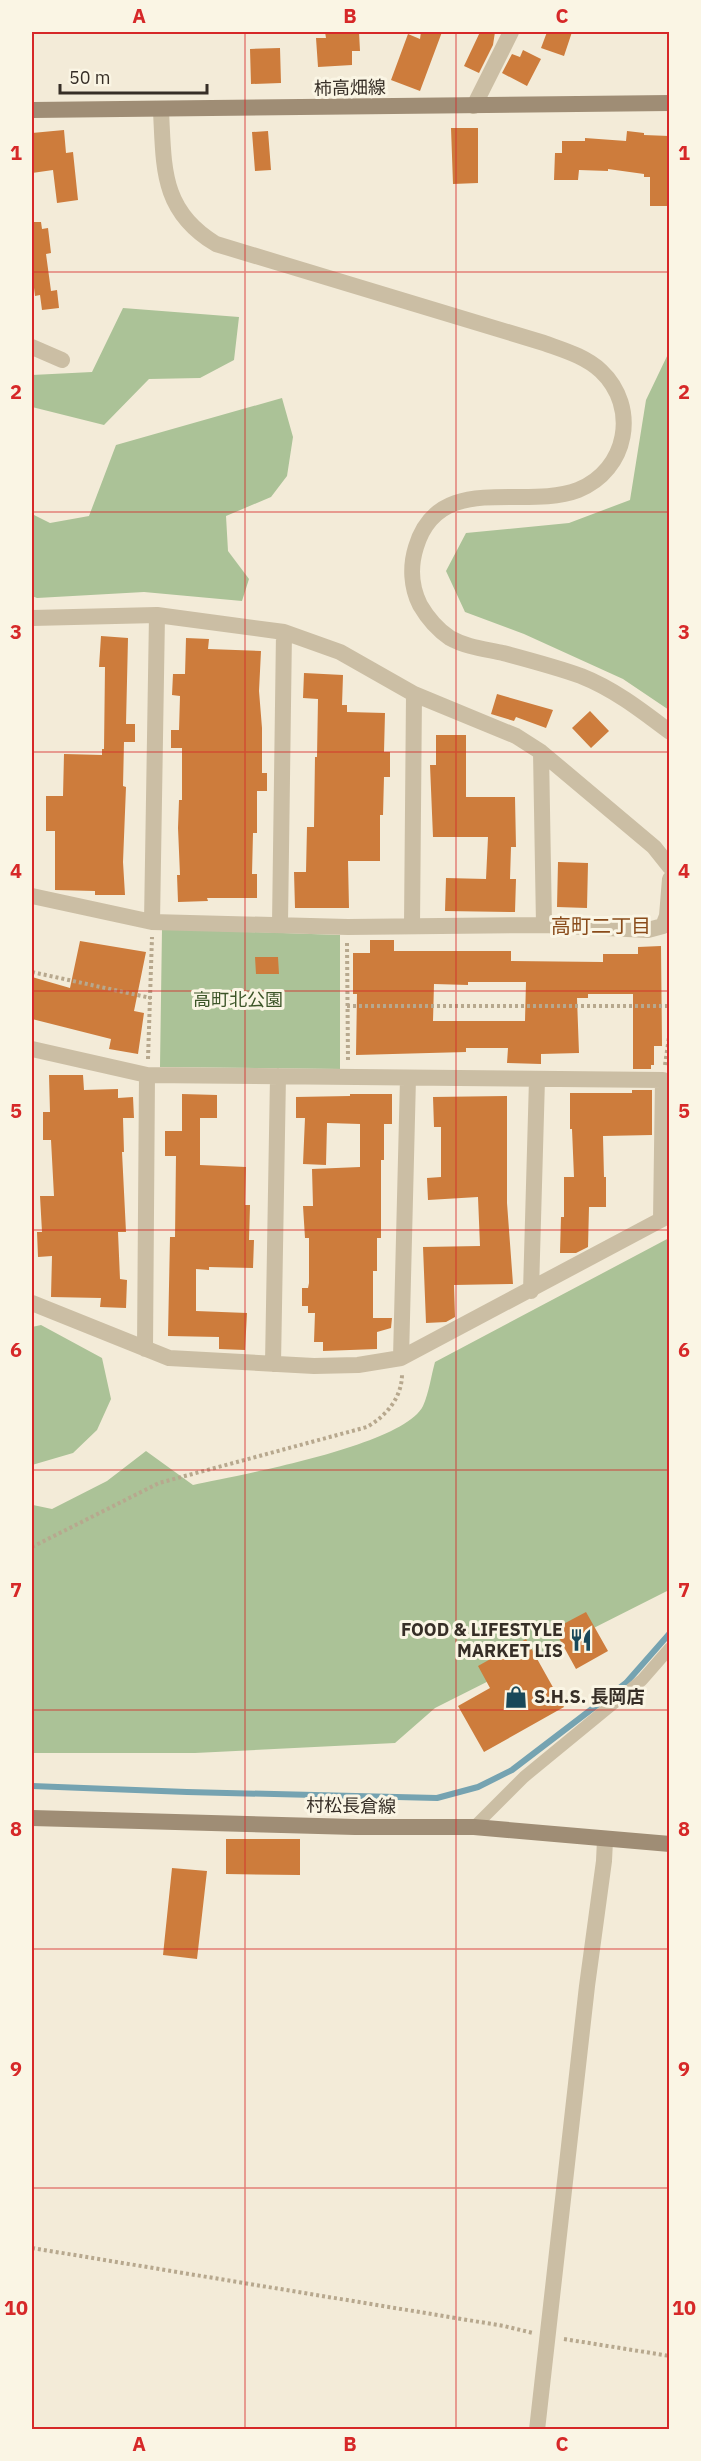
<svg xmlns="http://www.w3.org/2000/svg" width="701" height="2461" font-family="'IBM Plex Sans','Noto Sans JP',sans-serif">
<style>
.green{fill:#abc297}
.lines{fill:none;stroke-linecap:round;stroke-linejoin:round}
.stream{stroke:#75a3b1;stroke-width:6}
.building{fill:#cd7c3c;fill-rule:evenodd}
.path{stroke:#b7a88e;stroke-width:4;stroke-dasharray:3 3;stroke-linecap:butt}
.service{stroke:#cbbea4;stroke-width:12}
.minor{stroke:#cbbea4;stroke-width:16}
.secondary{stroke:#9f8d75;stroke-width:16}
.grid{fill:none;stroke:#d62828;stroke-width:1.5;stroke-opacity:0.55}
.labels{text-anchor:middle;stroke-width:6;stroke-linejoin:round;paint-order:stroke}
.street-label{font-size:18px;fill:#362e26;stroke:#faf5e4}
.park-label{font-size:18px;fill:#3c5528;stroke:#faf5e4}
.poi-label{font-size:18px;font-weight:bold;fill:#362e26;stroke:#faf5e4;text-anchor:end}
.neighbourhood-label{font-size:20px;fill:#894b1a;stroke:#faf5e4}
.neatline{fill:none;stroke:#d62828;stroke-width:2}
.grid-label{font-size:20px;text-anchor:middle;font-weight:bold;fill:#d62828}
</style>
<rect width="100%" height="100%" fill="#f3ebd8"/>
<path class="green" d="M 123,308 L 239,317 L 234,360 L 200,378 L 149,379 L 104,425 L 32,407 L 32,375 L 92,372 Z
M 669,352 L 669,710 L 623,679 L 524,634 L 465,612 L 446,571 L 466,533 L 569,523 L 630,500 L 646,400 Z
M 282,398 L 293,437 L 287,476 L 271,497 L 226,516 L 228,551 L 249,579 L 242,601 L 144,592 L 37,598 L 32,596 L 32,514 L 50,523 L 89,516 L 116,445 Z
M 162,929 L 340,935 L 340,1069 L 160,1067 Z
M 669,1238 L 669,1590 L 435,1708 L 395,1743 L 195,1753 L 32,1753 L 32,1501 L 33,1505 L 52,1509 L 107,1481 L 146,1451 L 193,1485 C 239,1475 403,1446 423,1406 C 429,1393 431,1376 435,1362 Z
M 41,1325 L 102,1358 L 111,1399 L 97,1430 L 73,1453 L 32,1465 L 32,1327 Z"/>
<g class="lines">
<path class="stream" d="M 32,1786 L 187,1792 L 437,1798 L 478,1787 L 512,1770 L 626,1683 L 670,1633"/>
</g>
<path class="building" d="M 325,32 L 359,32 L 360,51 L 352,51 L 352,65 L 318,67 L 316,38 L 326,38 Z
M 421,32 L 442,32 L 420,91 L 391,80 L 408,34 L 420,39 Z
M 480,32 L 495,32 L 493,45 L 479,73 L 464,66 Z
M 547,32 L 572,32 L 564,56 L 541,48 Z
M 280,48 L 281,83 L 251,84 L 250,49 Z
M 523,50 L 541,59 L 527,86 L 502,73 L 512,54 L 520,57 Z
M 451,128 L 478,128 L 478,183 L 453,184 Z
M 64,130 L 66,153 L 73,152 L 78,200 L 57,203 L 53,170 L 32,173 L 32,133 Z
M 268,131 L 271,170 L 255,171 L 252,132 Z
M 627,131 L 644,133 L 644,135 L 669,136 L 669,206 L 650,206 L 650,177 L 644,177 L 644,174 L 608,169 L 608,171 L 579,170 L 578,180 L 554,180 L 555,153 L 562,153 L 562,141 L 585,141 L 585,138 L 626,141 Z
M 32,222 L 41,222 L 42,229 L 48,228 L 51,253 L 46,254 L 51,291 L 57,290 L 59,308 L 42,310 L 40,295 L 35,296 L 32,271 Z
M 101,636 L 128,638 L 126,724 L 135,724 L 135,742 L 124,742 L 123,786 L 126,787 L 123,862 L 125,895 L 95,895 L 95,891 L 55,890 L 55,831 L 46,831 L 46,796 L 63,796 L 64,754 L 102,755 L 102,749 L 104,749 L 105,667 L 99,667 Z
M 186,638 L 209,639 L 208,649 L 261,651 L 259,691 L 262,728 L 262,773 L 267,773 L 267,791 L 257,791 L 257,833 L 253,833 L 252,874 L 257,874 L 257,898 L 207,898 L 208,901 L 178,902 L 177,875 L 180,875 L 178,828 L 179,800 L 182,800 L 182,748 L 171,748 L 171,730 L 179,730 L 180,696 L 172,695 L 173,674 L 185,674 Z
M 304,673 L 343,675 L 342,705 L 347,705 L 347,712 L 385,713 L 384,752 L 390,752 L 390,777 L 384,777 L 383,815 L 380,815 L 380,861 L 348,861 L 349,908 L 295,908 L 294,872 L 306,872 L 307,827 L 314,827 L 315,757 L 317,757 L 318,699 L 303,698 Z
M 497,694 L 553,710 L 546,728 L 516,717 L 514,721 L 491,714 Z
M 590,711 L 609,731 L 591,748 L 572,728 Z
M 436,735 L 466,735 L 466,797 L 515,797 L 516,847 L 511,847 L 510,879 L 516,879 L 515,912 L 445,911 L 446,878 L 486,879 L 488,837 L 433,837 L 430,765 L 436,765 Z
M 558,862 L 588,863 L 587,908 L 557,907 Z
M 370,940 L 394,940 L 394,951 L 511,951 L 511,961 L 603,962 L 603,954 L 638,954 L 638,947 L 661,946 L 662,1046 L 654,1046 L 654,1065 L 651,1065 L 651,1069 L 633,1069 L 633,994 L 588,994 L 588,998 L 577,998 L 579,1053 L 541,1054 L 541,1064 L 507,1063 L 508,1048 L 466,1048 L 466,1052 L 356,1055 L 357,994 L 353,994 L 353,953 L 370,953 ZM 468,982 L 526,982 L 525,1021 L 433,1021 L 434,984 L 468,985 Z
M 80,941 L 146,952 L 134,1011 L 144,1013 L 138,1054 L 109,1049 L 111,1039 L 32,1019 L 32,977 L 70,988 Z
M 255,957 L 278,957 L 279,974 L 256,974 Z
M 49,1075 L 83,1075 L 84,1090 L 118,1089 L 118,1098 L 133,1097 L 134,1118 L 123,1118 L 124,1152 L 122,1152 L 126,1232 L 118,1232 L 120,1279 L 127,1280 L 126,1308 L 100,1307 L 101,1298 L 51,1297 L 52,1256 L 38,1257 L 37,1232 L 42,1232 L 40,1196 L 54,1196 L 51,1140 L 43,1140 L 43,1112 L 50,1112 Z
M 632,1090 L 652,1090 L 652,1135 L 603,1136 L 604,1177 L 606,1177 L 606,1207 L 589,1207 L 588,1247 L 576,1253 L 560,1253 L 561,1217 L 564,1217 L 564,1177 L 574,1177 L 572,1129 L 570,1129 L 570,1093 L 632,1093 Z
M 182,1094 L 217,1095 L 217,1118 L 200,1118 L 200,1165 L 246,1167 L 245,1205 L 250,1205 L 249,1240 L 254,1240 L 253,1268 L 209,1267 L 209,1270 L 196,1269 L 196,1311 L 247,1313 L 245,1350 L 219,1349 L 219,1337 L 168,1336 L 170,1237 L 175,1237 L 176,1156 L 165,1156 L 165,1131 L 182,1131 Z
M 350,1094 L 392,1094 L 392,1124 L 384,1124 L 384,1160 L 381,1160 L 381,1238 L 377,1238 L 377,1271 L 373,1271 L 373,1318 L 392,1318 L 391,1328 L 377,1332 L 377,1349 L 323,1351 L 323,1342 L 314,1342 L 315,1313 L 308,1313 L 308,1306 L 302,1306 L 302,1288 L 308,1288 L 309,1283 L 309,1238 L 305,1238 L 303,1206 L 313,1206 L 312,1169 L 360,1167 L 360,1124 L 327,1123 L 326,1165 L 303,1164 L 305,1118 L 296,1118 L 296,1097 L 350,1096 Z
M 507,1096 L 507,1203 L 513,1284 L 454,1285 L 455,1317 L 446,1322 L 426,1323 L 423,1247 L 480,1246 L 478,1197 L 428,1200 L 427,1178 L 441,1177 L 441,1127 L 434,1127 L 433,1097 Z
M 586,1612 L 608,1651 L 576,1669 L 554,1629 Z
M 526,1639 L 564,1707 L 484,1752 L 458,1706 L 490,1688 L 478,1666 Z
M 226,1839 L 300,1839 L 300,1875 L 226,1874 Z
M 172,1868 L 207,1871 L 197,1959 L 163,1955 Z"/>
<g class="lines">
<path class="path" d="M 347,943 L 348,1061
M 32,972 L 151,998
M 347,1006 L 670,1006
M 148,1059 L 152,937
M 665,1065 L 670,1030
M 32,1547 L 159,1483 L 367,1427 C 386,1416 402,1398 402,1374
M 32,2248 L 504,2326 L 533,2333
M 564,2339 L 670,2356"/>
<path class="service" d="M 474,1827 L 524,1777 L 642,1680 L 670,1648"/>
<path class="minor" d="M 474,106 L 511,32
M 161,111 C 164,168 161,211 216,244 L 544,343 C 563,350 585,356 601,371 C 639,407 628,470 578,490 C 524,511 439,470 416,547 C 410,566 411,587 420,605 C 427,617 438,630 450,638 C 466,647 485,649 503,653 C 529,660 556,667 581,676 C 614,689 641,710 670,732
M 32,347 L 62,360
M 32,618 L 157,615 L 284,632 L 340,652 L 414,694 L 516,736 L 541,752 L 654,847 L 670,867
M 541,752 L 544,925
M 32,896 L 152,922 L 348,927 L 544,925 L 648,930 L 663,926 L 667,916 L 670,879
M 152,922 L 157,615
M 280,924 L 284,632
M 412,926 L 414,694
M 32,1049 L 147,1075 L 663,1080 L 661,1219
M 531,1291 L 537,1079
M 32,1303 L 169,1358 L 314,1366 L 358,1365 L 401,1358 L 670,1215
M 145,1349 L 147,1075
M 401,1358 L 408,1078
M 273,1364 L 278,1076
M 537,2430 L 587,1986 L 604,1861 L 605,1840"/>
<path class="secondary" d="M 32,110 L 670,103
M 32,1818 L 355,1827 L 474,1827 L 670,1844"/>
</g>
<path class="grid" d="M 245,32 L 245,2430M 456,32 L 456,2430M 32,272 L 670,272M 32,512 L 670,512M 32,752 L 670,752M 32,991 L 670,991M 32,1230 L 670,1230M 32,1470 L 670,1470M 32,1710 L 670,1710M 32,1949 L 670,1949M 32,2188 L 670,2188"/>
<defs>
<g id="restaurant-bare" transform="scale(1.8)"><path d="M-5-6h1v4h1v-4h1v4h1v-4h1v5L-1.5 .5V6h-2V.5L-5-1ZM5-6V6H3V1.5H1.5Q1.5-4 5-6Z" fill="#194859" stroke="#faf5e4" stroke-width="2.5" paint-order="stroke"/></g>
<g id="shop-bare" transform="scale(1.8)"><path d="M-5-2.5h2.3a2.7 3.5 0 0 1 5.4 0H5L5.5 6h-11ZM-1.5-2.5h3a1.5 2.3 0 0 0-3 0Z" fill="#194859" stroke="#faf5e4" stroke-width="2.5" paint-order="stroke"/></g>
</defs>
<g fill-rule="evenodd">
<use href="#restaurant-bare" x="581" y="1640"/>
<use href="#shop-bare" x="516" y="1697"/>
</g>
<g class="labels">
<g class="street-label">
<text transform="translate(350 88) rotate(-1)" y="6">柿高畑線</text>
<text transform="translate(351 1806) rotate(1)" y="6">村松長倉線</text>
</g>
<g class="park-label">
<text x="238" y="1006">高町北公園</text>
</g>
<g class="poi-label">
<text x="563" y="1636">FOOD &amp; LIFESTYLE<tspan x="563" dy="21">MARKET LIS</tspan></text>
<text x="534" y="1703" text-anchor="start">S.H.S. 長岡店</text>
</g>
<g class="neighbourhood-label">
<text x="601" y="933">高町二丁目</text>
</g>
</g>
<rect width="701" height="2461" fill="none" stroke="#faf5e4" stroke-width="66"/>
<path d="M60 84v9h147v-9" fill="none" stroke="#362e26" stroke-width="3"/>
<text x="69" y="84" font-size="18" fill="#362e26" stroke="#faf5e4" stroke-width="4.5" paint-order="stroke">50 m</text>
<rect x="33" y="33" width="635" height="2395" class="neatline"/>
<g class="grid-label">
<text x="139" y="23">A</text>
<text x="350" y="23">B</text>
<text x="562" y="23">C</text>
<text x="16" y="160">1</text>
<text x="684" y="160">1</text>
<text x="16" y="399">2</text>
<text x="684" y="399">2</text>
<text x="16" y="639">3</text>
<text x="684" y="639">3</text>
<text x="16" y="878">4</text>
<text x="684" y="878">4</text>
<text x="16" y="1118">5</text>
<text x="684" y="1118">5</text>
<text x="16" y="1357">6</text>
<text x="684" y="1357">6</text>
<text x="16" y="1597">7</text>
<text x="684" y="1597">7</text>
<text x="16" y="1836">8</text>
<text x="684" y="1836">8</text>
<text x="16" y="2076">9</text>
<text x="684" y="2076">9</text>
<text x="16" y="2315">10</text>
<text x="684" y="2315">10</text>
<text x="139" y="2451">A</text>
<text x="350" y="2451">B</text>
<text x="562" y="2451">C</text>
</g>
</svg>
